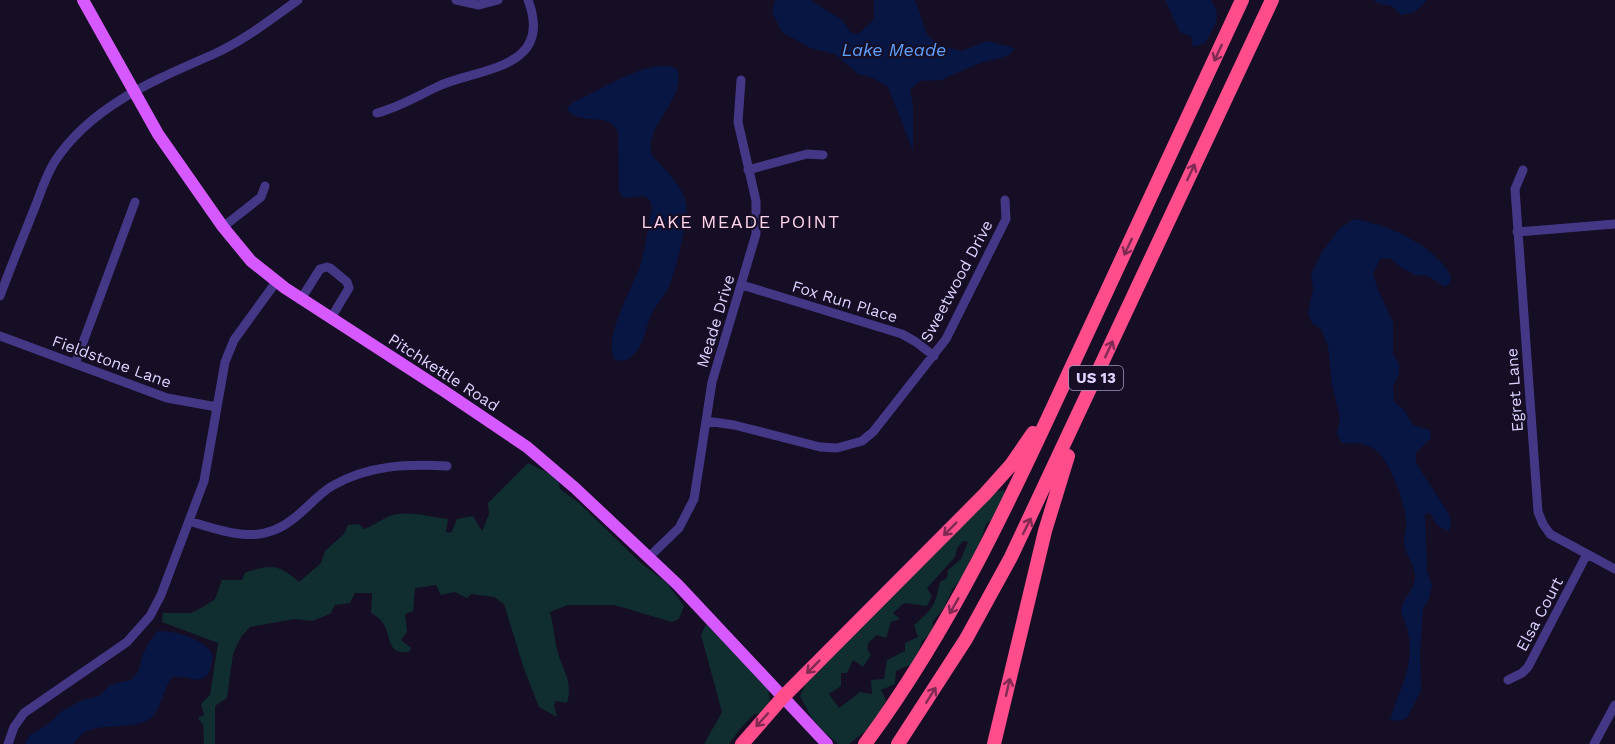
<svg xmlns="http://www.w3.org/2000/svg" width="1615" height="744" font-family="'Work Sans',sans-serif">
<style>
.green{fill:#102d30;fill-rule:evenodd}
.water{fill:#081644}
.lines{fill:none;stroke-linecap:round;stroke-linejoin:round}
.minor{stroke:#443786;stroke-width:9}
.major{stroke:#d659ff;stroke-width:12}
.highway{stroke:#ff4d8c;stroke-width:14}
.oneway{stroke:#7e2a53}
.labels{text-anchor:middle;stroke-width:4.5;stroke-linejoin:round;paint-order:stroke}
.shield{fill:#150e25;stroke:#a197be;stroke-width:1.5}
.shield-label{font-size:15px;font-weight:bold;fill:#ddd2ff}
.street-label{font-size:16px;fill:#ddd2ff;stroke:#150e25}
.water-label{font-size:18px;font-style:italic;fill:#60a1ff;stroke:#150e25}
.neighbourhood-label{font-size:18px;letter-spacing:1.5px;fill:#ffd4ea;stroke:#150e25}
</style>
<rect width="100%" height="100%" fill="#150e25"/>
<path class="green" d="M 528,463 L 558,478 L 560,489 L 579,503 L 641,563 L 667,583 L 684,606 L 679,619 L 672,622 L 614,605 L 568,605 L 550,612 C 553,623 554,633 556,645 C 560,667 574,679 567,703 L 556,701 L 554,705 L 557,717 L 539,707 L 524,669 L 504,604 L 494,597 L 471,594 L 467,598 L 455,592 L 441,595 L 436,585 L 415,588 L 413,611 L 405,614 L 407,632 L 401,640 L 411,648 L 409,652 C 384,654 393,635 382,622 C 380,618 374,615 371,612 L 372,593 L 355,593 L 350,603 L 335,605 L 330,614 L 312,621 L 295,619 L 250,627 L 241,637 L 233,654 L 227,698 L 215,706 L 215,744 L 204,744 L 203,725 L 198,718 L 204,715 L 201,704 L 210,695 L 218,643 L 162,622 L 163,613 L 191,613 L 203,607 L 215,599 L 222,580 L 242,580 L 245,573 C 270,564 279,564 299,582 L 321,563 L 325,551 L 344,534 L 348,525 L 359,524 L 364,529 C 374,526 381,519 390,516 C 408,510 429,517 448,519 L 446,532 L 451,533 L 457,519 L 473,516 L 482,531 L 489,514 L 488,503 Z
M 1004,490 L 1005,499 L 997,516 L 986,524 L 977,553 L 969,561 L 968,571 L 952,590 L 944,608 L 933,621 L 932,633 L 922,641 L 915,663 L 896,671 L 895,684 L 881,690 L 886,700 L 873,725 L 849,744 L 838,744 L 823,731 L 811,717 L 800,696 L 805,685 L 990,493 ZM 963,541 L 968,542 L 961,559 L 948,570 L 947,578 L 940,582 C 935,606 933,609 914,625 L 918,637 L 905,643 L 905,651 L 887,660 L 884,679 L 871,680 L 872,694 L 860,692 L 839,708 L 829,694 L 841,686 L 841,673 L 847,673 L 853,660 L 863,667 L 871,655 L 867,649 L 869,642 L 877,635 L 886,638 L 891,622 L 900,619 L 893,613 L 904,603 L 927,606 L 932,596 L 927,588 L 955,557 L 957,548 Z
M 706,624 L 711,625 L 768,687 L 770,702 L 761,713 L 753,715 L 740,729 L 729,744 L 704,744 L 722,712 L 701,635 Z"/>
<path class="water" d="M 775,0 L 810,0 L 842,20 L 851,33 L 858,34 L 874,20 L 874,0 L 915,0 L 927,34 L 938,45 L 961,51 L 987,41 L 1015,48 L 1008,56 L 980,63 L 941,80 L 920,81 L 910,90 L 913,106 L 913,151 L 888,87 L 873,78 L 858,74 L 835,54 L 810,48 L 782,32 L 772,13 Z
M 1165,0 L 1211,0 C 1223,18 1214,26 1205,43 L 1193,47 L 1191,36 L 1180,32 Z
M 1374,0 L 1427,0 L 1415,12 L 1401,15 L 1392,6 L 1377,3 Z
M 658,66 L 670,66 L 677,69 C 687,100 643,124 652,155 C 664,169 682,185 686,203 C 689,219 676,268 670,284 C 666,295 656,304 651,315 C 645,330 644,345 632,356 C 627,361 621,361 615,360 C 602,336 634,287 641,263 C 646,245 648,226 652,208 L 650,200 L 644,196 L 623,198 L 619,192 L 618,131 C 617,130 612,124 611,123 C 598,116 576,123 567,109 L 571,103 C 599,91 627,71 658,66 Z
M 1354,219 C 1390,225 1432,244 1451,276 L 1450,283 L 1445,287 L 1428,276 L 1415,275 L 1402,268 L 1390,258 L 1380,259 L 1373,274 L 1378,290 L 1393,322 L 1393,354 L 1399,364 L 1399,373 L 1393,387 L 1394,401 L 1404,410 L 1413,425 L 1430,430 L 1431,438 L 1416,453 L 1416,463 L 1449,514 L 1451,524 L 1449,531 C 1439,528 1435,524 1431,514 L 1425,513 L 1427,572 L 1432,585 L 1429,599 L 1423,608 L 1420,653 L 1421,691 L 1407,718 L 1397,721 L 1390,719 C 1403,680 1421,654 1401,612 C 1403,597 1411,594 1414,583 C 1419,569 1405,556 1404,542 C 1404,535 1407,527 1406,519 C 1404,500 1388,453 1369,446 C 1360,442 1351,444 1342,443 L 1337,434 L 1340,418 L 1332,384 L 1328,346 L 1321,329 L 1312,323 L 1308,313 L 1313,289 L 1311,274 L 1322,252 L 1339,229 Z
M 158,631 C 174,630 207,640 213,656 C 208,696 187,671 171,678 C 164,690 161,707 152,717 C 138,730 104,723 87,731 C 81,734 77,740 73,744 L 25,744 L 29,736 L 48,724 L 61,712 L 80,701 L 99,696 L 110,685 L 131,680 L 138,672 L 143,654 L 148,644 Z"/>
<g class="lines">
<path class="minor" d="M 456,0 L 479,5 L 498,0
M 377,113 C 400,107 419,95 441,85 C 482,68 554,68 528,0
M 748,170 L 807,154 L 823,155
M 1523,170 L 1515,189 L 1538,512 L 1543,524 L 1550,534 L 1615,569
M 223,227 L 261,197 L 265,186
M 1517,232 L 1615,224
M 742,285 L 902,334 L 916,342 L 934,356
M 0,296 C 11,266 23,237 35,207 C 41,192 46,175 55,161 C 92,105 155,80 214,54 C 245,40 271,19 298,0
M 301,299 L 320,269 L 327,267 L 330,268 L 347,282 L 349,288 L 331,318
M 0,336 L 167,398 L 217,407
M 75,364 L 135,202
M 706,421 L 734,425 L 820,447 L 837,448 L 862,441 L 873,432 L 946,339 L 1006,219 L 1005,200
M 189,521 C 225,532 260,546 293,519 C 307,509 317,495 332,486 C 368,465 406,464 447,466
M 649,557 L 679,528 L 694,499 L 712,382 L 756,234 L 756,201 L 738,122 L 741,80
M 1508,680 L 1522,673 L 1528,667 L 1587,554
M 8,744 L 14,727 L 24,713 L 127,642 L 150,616 L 161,595 L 204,481 L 225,362 L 234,340 L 276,282
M 1594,744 L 1615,705"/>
<path class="major" d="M 83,0 L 158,134 L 223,227 L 251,261 L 285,288 L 444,391 L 527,447 L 575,488 L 678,585 L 827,744"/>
<path class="highway" d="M 742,744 L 783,697 L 985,494 L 1011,465 L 1033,433
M 865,744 C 951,628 1012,497 1072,366 C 1129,244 1186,122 1242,0
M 898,744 L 966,639 L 1011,557 L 1272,0
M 994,744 L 1045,531 L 1068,456"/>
</g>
<defs><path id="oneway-shaft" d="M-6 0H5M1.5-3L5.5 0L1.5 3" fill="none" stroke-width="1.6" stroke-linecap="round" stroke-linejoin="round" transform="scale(1.5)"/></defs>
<g class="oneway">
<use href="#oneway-shaft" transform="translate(1218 53) rotate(115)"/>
<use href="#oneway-shaft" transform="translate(1191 172) rotate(-65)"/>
<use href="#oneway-shaft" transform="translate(1128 247) rotate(115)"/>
<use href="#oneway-shaft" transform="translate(1109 349) rotate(-65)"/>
<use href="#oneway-shaft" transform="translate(1027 526) rotate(-63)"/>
<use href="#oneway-shaft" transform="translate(950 529) rotate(135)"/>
<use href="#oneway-shaft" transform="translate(954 606) rotate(120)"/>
<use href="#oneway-shaft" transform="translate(813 667) rotate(135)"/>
<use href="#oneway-shaft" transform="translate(1008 687) rotate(-77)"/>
<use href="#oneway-shaft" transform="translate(931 695) rotate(-58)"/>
<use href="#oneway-shaft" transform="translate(762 720) rotate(132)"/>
</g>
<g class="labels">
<rect class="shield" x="1069" y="366" width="54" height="24" rx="4.5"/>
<g class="shield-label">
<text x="1096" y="383">US 13</text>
</g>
<g class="street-label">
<text transform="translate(956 281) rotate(-62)" y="6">Sweetwood Drive</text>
<text transform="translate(845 301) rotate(17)" y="6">Fox Run Place</text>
<text transform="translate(715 321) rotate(-73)" y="6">Meade Drive</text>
<text transform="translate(112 361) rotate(20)" y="6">Fieldstone Lane</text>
<text transform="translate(444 372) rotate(33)" y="6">Pitchkettle Road</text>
<text transform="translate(1514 390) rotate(-94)" y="6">Egret Lane</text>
<text transform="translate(1539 614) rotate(-62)" y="6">Elsa Court</text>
</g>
<g class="water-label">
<text x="894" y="56">Lake Meade</text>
</g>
<g class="neighbourhood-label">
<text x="741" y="228">LAKE MEADE POINT</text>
</g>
</g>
</svg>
